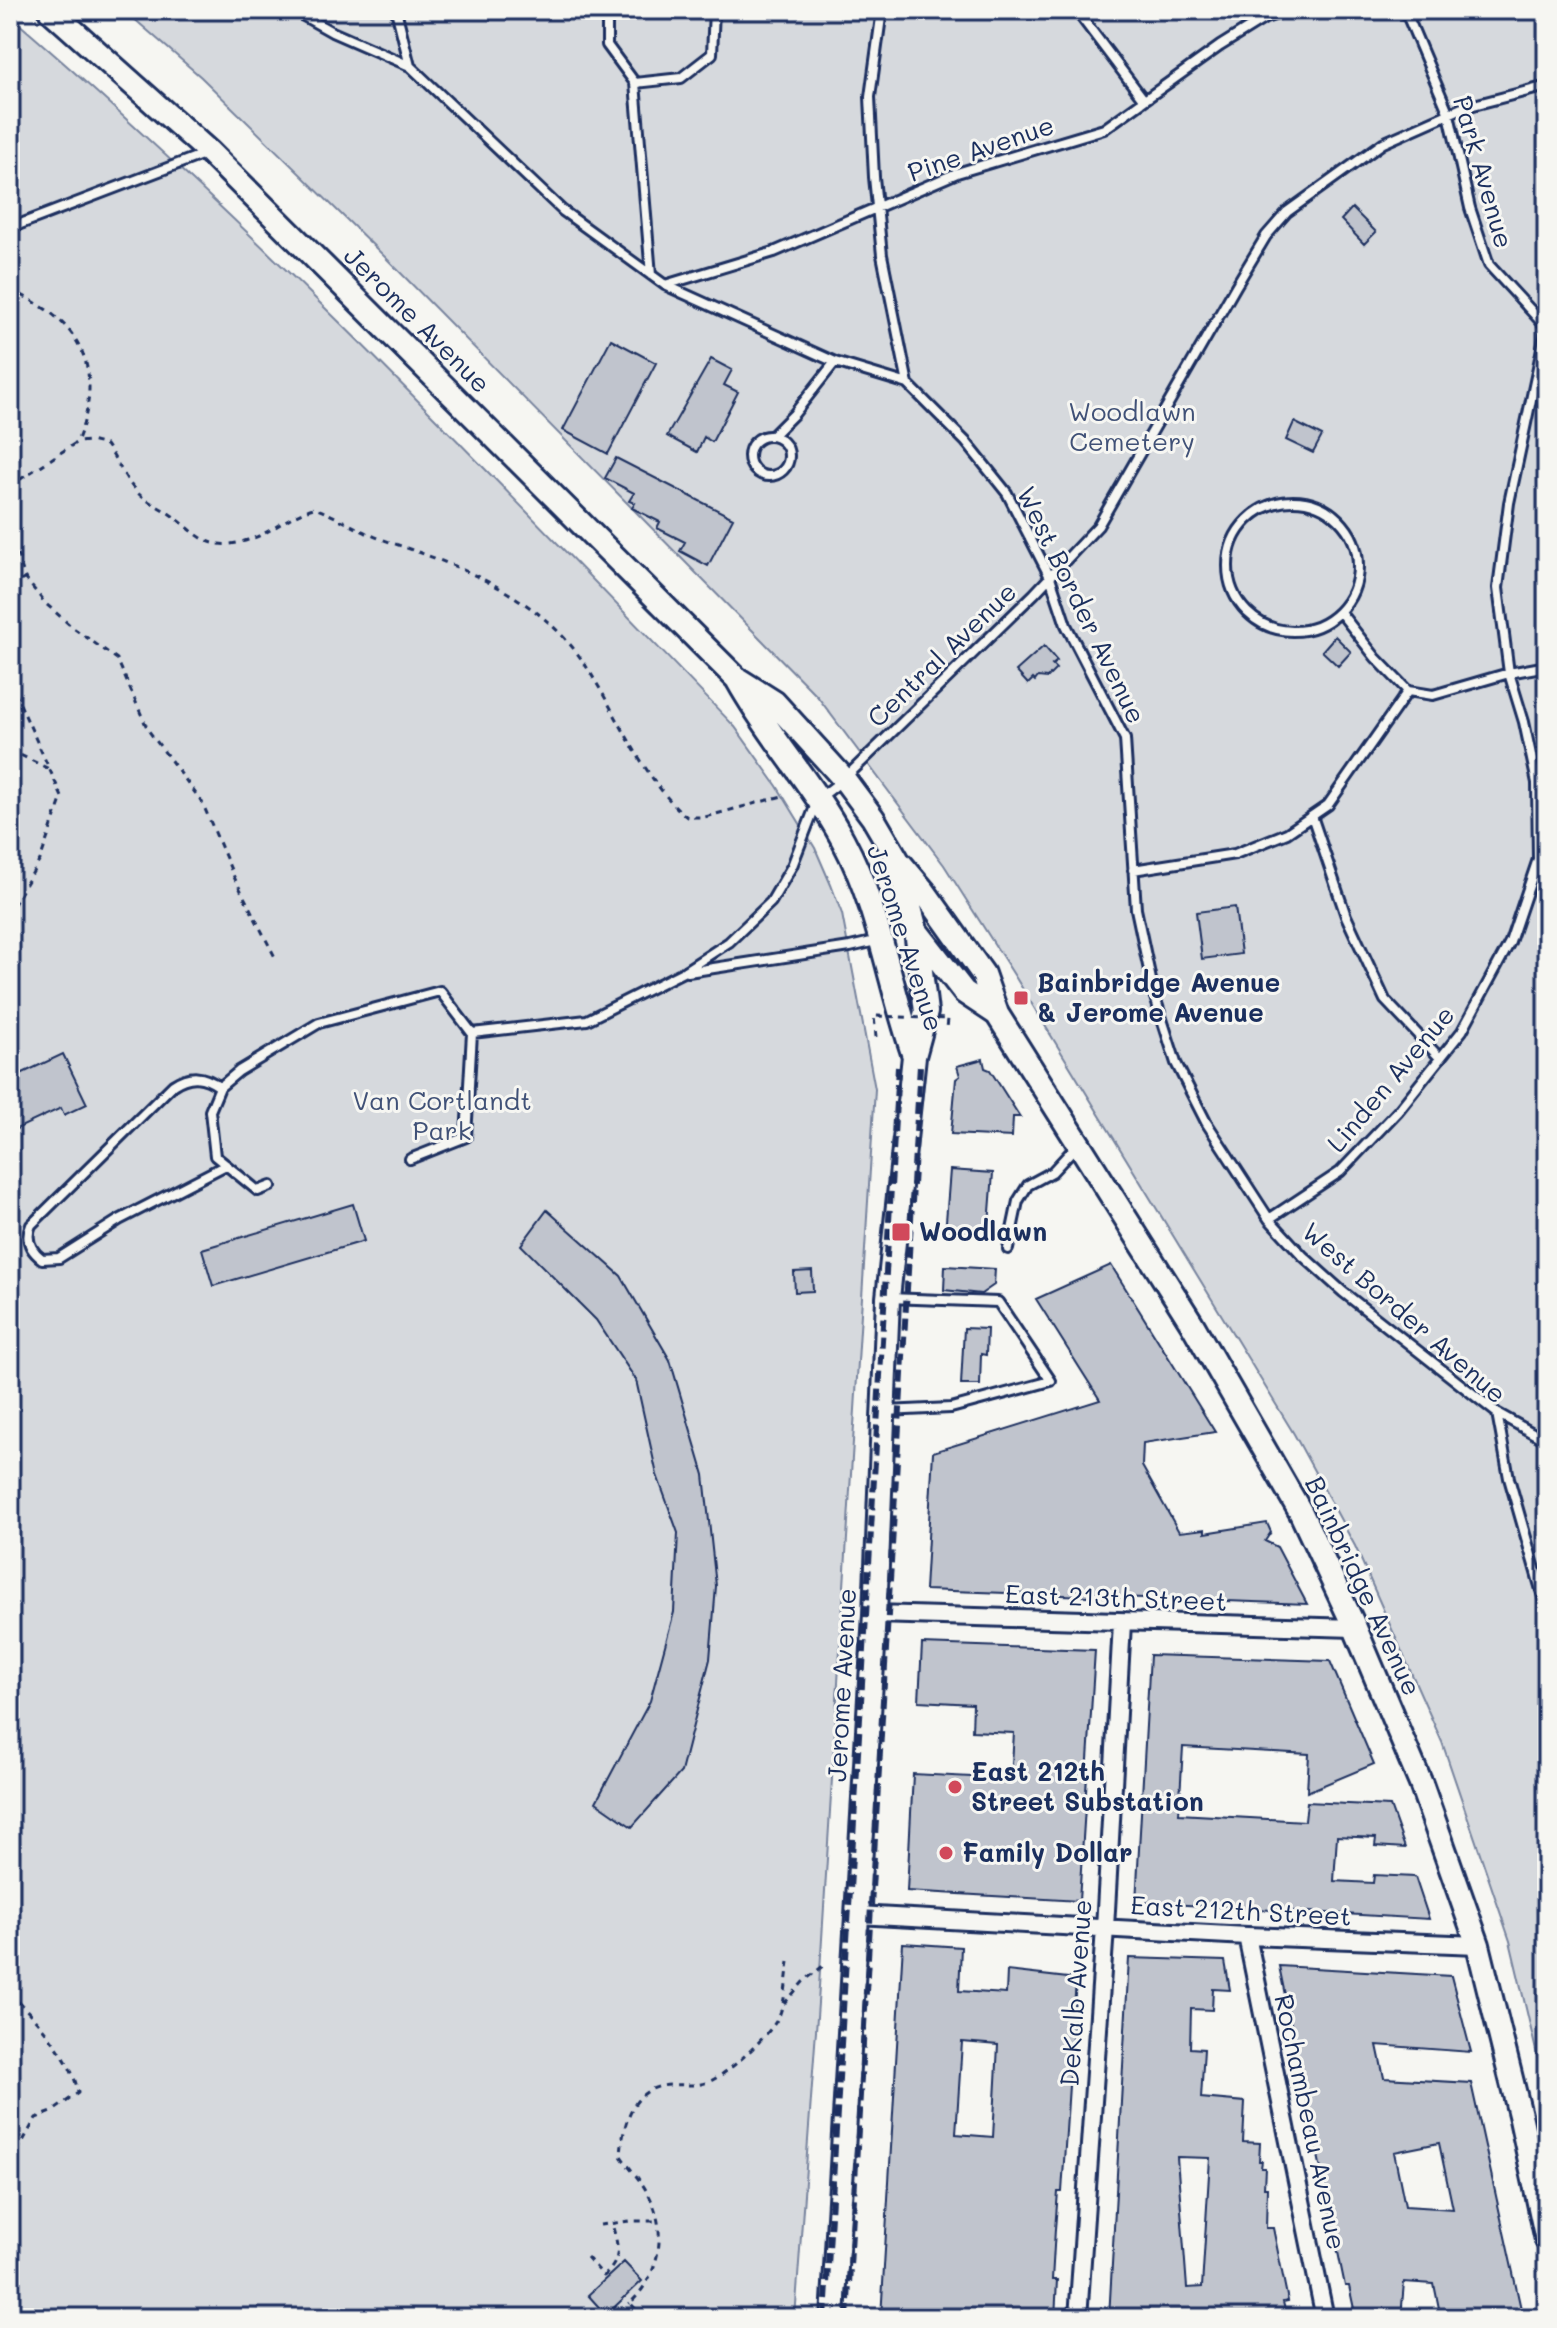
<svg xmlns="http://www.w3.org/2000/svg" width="1557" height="2328" font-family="Mali,sans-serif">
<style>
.green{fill:#d6d9dd;stroke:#78849e;stroke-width:2}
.building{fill:#c0c4cd;stroke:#1b2f5e;stroke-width:2;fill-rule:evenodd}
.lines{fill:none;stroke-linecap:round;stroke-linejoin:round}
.service-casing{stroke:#1b2f5e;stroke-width:14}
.minor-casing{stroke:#1b2f5e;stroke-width:22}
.secondary-casing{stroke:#1b2f5e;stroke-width:28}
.path{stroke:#1b2f5e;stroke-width:3;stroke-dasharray:6 6;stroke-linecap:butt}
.service{stroke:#f6f6f2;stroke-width:8}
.minor{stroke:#f6f6f2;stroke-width:16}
.secondary{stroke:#f6f6f2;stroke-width:22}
.rail{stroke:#1b2f5e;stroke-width:6;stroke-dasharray:12 6;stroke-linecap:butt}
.path-bridge{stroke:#1b2f5e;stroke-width:3;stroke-dasharray:6 6;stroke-linecap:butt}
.poi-dot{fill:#d1495b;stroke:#f6f6f2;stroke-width:3}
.labels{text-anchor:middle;stroke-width:6;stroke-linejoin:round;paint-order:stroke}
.street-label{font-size:26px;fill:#1b2f5e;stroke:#f6f6f2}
.park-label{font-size:26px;fill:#405177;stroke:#f6f6f2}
.poi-label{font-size:26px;font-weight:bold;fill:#1b2f5e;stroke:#f6f6f2;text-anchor:start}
</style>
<rect width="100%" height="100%" fill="#f6f6f2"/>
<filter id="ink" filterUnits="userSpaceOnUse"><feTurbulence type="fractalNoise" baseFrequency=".0125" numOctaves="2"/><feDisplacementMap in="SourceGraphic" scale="16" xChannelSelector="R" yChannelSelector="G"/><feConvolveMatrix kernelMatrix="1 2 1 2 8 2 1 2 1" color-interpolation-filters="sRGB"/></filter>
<g filter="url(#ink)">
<path class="green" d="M 124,10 L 1547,10 L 1547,2097 L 1510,1941 L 1442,1742 L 1355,1546 L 1294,1434 L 1016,978 L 944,865 L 817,696 L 388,260 L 201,77 Z
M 10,16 C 267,237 500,484 735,727 L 777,786 L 815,848 L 831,885 L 842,914 L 875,1089 L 818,2003 L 795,2318 L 10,2318 Z"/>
<path class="building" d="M 1352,208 L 1376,232 L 1364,244 L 1341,220 Z
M 611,339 L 656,363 L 608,454 L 563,430 Z
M 711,359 L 732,370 L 724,385 L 738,392 L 712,442 L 704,437 L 697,452 L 667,436 Z
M 1294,422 L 1322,436 L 1313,453 L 1286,440 Z
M 616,458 L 733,518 L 708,566 L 680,551 L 685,542 L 657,528 L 660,522 L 632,508 L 635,503 L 629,501 L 634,493 L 605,478 Z
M 1335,636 L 1351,652 L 1338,666 L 1322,651 Z
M 1044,646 L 1057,661 L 1052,665 L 1056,669 L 1047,678 L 1038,677 L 1035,681 L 1033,679 L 1028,684 L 1016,671 Z
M 1235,907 L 1241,954 L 1202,959 L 1196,912 Z
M 63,1054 L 87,1104 L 64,1115 L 61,1108 L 10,1132 L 10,1079 Z
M 983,1059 L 985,1068 L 990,1070 L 1020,1117 L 1013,1117 L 1012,1137 L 951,1134 L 956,1079 L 960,1076 L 957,1066 Z
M 950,1170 L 993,1173 L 989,1225 L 987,1225 L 986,1236 L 945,1234 Z
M 353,1204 L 364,1241 L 213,1286 L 202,1249 Z
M 547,1210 L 621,1276 L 670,1360 L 704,1475 L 716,1586 L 710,1659 L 681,1772 L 632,1827 L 596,1802 L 650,1701 L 674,1612 L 678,1533 L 657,1475 L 636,1380 L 596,1320 L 521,1245 Z
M 1111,1265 L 1215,1432 L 1143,1443 L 1142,1466 L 1179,1532 L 1205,1529 L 1205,1533 L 1267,1523 L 1271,1532 L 1265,1541 L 1277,1547 L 1307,1604 L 925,1590 L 933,1452 L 1100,1400 L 1036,1299 Z
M 945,1266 L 995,1269 L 994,1285 L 981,1294 L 944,1290 Z
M 812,1271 L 813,1291 L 795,1292 L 794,1272 Z
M 964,1328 L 987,1329 L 986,1355 L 981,1354 L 980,1385 L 961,1385 Z
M 922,1644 L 1095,1650 L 1079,1901 L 907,1891 L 913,1774 L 1011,1779 L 1014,1733 L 972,1731 L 973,1704 L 919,1701 Z
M 1150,1655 L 1330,1661 L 1374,1764 L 1307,1792 L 1309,1754 L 1183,1747 L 1179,1814 L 1305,1821 L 1307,1802 L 1390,1806 L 1405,1848 L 1375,1846 L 1376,1838 L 1337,1836 L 1334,1881 L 1373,1883 L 1374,1875 L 1415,1877 L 1429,1919 L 1136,1902 Z
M 903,1943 L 961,1947 L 959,1991 L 1006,1994 L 1007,1971 L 1076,1979 L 1062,2192 L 1058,2192 L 1055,2229 L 1052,2280 L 1057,2280 L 1055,2318 L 999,2318 L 1000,2315 L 968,2314 L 968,2318 L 881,2318 ZM 962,2042 L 998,2045 L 993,2137 L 956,2134 Z
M 1129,1958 L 1225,1961 L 1230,1990 L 1213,1989 L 1212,2010 L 1191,2009 L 1190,2048 L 1204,2049 L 1201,2098 L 1245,2102 L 1243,2142 L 1260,2143 L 1259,2161 L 1262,2161 L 1261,2168 L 1265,2168 L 1264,2188 L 1267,2188 L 1266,2228 L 1273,2228 L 1288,2301 L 1283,2302 L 1287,2318 L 1109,2318 ZM 1177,2157 L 1210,2158 L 1202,2287 L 1187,2288 Z
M 1279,1966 L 1451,1976 L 1471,2052 L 1377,2045 L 1384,2078 L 1471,2083 L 1523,2318 L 1441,2318 L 1434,2284 L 1404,2282 L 1401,2318 L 1356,2318 L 1349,2286 L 1345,2286 ZM 1439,2143 L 1453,2209 L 1405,2206 L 1394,2152 Z
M 624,2262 L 642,2281 L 606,2315 L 588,2295 Z"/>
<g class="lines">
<g class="service-casing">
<path id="service" d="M 293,10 L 332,32 L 410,66 L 563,211 L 665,285 L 835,362 L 908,384 L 966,442 L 1007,493 L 1050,577 L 1066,625 L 1125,739 L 1136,909 L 1154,994 L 1176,1063 L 1206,1122 L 1269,1219 L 1303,1256 L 1343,1292 L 1497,1413 L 1509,1478 L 1547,1611
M 396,10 L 410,66
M 607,10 L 607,45 L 635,83 L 651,275
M 882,10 L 870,97 L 874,177 L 882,255 L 908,384
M 1076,10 L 1144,100
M 1405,10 L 1449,114 L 1470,208 L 1489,265 L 1547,328
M 635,83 L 681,78 L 712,54 L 714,10
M 10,228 L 204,154
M 665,285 L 774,252 L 957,173 L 1104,129 L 1220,46 L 1265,18 L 1289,10
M749 456a20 20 0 1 1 40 0a20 20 0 1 1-40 0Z
M 772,436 L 794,414 L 835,362
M1228 566a65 65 0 1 1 130 0a65 65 0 1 1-130 0Z
M 1340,612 L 1376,658 L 1408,691 L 1433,695 L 1509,673 L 1547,666
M 1539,789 L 1547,807
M 1312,816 L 1346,916 L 1385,1000 L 1440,1058
M 1133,870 L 1235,854 L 1287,833 L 1328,805 L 1408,691
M 688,972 L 850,947 L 880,940
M 220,1087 C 203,1075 190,1074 173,1085 L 31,1225 C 25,1239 30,1250 42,1259 L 59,1258 L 119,1220 L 226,1165
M 410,1159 L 466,1137 L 472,1033
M 271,1186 L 258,1191 L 215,1156 L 210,1111 L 220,1087 L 239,1071 L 319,1023 L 440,991 L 472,1033 L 587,1020 L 683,972 L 729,942 L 771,902 L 792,866 L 818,799 L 844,779 L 1034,594 L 1098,526 L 1236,286 L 1266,236 L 1287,212 L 1383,143 L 1462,108 L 1547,86
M 1269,1219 L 1340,1172 L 1398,1111 L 1462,1031 L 1510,942 L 1538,859 L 1537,783 L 1524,722 L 1509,673 L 1498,588 L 1509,503 L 1547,325
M 1008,1249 L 1018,1201 L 1028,1185 L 1052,1172 L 1078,1144
M 885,1411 L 951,1408 L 1051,1381 L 998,1302 L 888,1298
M 1497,1413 L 1547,1441"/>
</g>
<g class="minor-casing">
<path id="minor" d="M 875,1614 L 1355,1628
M 857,1915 L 1247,1936 L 1478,1945
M 1247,1936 L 1325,2318
M 1078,2318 L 1105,1928 L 1122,1623"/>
</g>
<g class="secondary-casing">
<path id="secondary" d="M 50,10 L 209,152 L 736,678 L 774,702 L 844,779 L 873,818 L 897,859 L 916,930 L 926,1012 L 914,1056 L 888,1298 L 875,1614 L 833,2318
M 738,681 C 769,737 813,784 843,840 C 879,907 889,985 914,1056
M 901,864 L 923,890 L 983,974 L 997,1014 L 1191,1322 L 1301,1513 L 1355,1628 L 1421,1784 L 1478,1945 L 1521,2119 L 1547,2240
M 918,933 L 964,992 L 997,1014"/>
</g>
<path class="path" d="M 10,290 C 82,320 106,370 77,442
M 10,486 L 77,442 L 90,441 L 106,445 C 117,460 124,478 136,491 C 145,501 156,505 167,512 C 198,532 205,554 248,540 C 272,533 290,514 314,508 C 338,516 358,531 381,539 C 454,564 536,593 582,660 C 615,708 643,781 687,817 L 705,817 L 786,795
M 10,531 L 25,578 L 45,603 L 72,627 L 117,659 L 148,730 L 202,802 L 234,877 L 276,959
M 10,587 L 24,579
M 10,682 L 62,797 L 40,860 L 10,911
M 10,750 L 49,769
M 10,1993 C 34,2017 73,2058 78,2093 L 52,2112 L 36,2118 L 18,2150 L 10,2157
M 784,2004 L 803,1982 L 824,1965
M 600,2225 L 630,2221 L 658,2221
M 587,2257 L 604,2276 C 623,2258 618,2247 612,2224
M 610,2318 L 630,2303
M 644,2318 L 630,2303 C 660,2275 669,2229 647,2192 C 640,2179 629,2168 621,2156 C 623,2123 632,2086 671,2085 C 684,2084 695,2087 708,2082 C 726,2076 771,2034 779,2016 C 786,1999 786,1979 789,1962"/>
<use href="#service" class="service"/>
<use href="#minor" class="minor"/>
<use href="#secondary" class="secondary"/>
<path class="rail" d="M 825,2318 L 898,1067
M 847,2318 L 920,1065"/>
<path class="path-bridge" d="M 876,1037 L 874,1016 L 948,1019 L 947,1028"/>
</g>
</g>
<g class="poi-dot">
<rect x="1013" y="990" width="16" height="16" rx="4"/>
<rect x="891" y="1222" width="20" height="20" rx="4"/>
<circle cx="955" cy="1787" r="8"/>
<circle cx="946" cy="1853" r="8"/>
</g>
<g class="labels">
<g class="street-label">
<text transform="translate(981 149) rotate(-19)" y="9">Pine Avenue</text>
<text transform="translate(1483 172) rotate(74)" y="9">Park Avenue</text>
<text transform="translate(417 320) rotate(45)" y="9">Jerome Avenue</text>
<text transform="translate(1081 605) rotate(64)" y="9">West Border Avenue</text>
<text transform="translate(942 655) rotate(-44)" y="9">Central Avenue</text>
<text transform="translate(905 938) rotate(72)" y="9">Jerome Avenue</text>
<text transform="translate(1391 1079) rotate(-50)" y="9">Linden Avenue</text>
<text transform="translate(1404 1313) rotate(41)" y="9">West Border Avenue</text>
<text transform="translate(1363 1586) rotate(65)" y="9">Bainbridge Avenue</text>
<text transform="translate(1116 1598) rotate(2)" y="9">East 213th Street</text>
<text transform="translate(842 1685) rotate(-87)" y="9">Jerome Avenue</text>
<text transform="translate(1241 1911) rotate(3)" y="9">East 212th Street</text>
<text transform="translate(1076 1993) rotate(-86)" y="9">DeKalb Avenue</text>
<text transform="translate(1310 2122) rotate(78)" y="9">Rochambeau Avenue</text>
</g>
<g class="park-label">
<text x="1132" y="421">Woodlawn<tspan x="1132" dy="30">Cemetery</tspan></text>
<text x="442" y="1110">Van Cortlandt<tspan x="442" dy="30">Park</tspan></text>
</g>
<g class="poi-label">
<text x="1037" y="992">Bainbridge Avenue<tspan x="1037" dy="30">&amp; Jerome Avenue</tspan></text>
<text x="919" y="1241">Woodlawn</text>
<text x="971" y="1781">East 212th<tspan x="971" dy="30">Street Substation</tspan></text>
<text x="962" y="1862">Family Dollar</text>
</g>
</g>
<rect width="1557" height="2328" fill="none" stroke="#f6f6f2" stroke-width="40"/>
<rect x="20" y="20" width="1517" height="2288" fill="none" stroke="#1b2f5e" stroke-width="3" filter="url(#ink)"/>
</svg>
